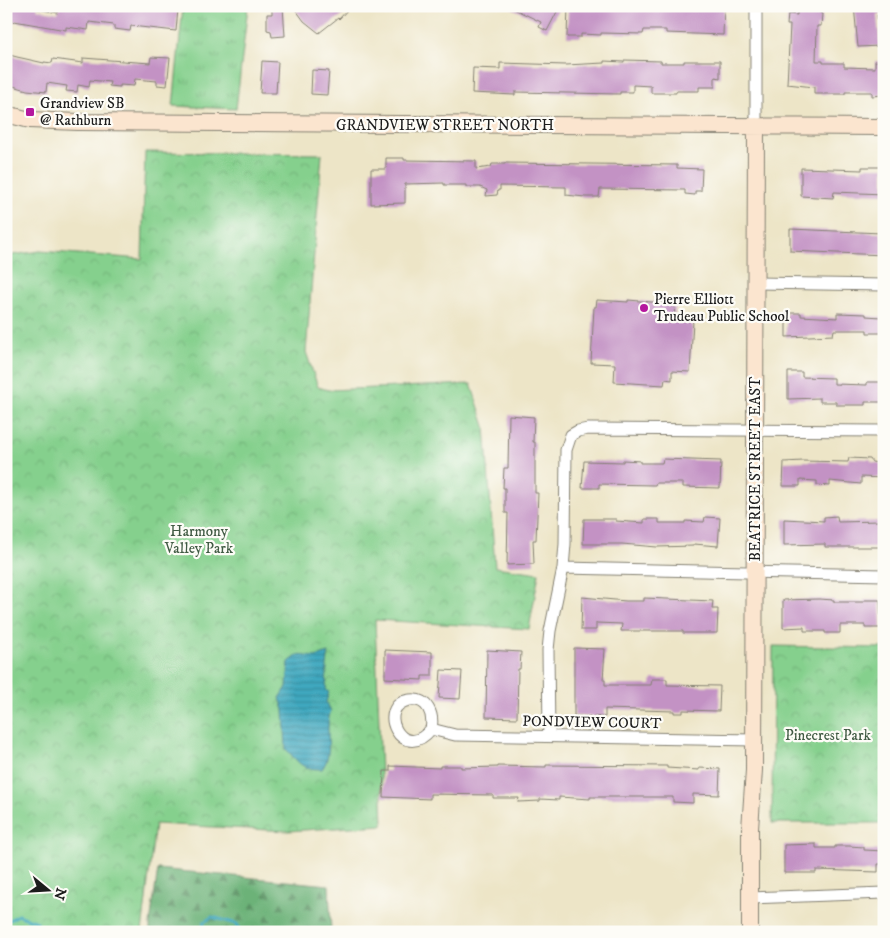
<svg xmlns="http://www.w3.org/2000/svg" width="890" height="938" font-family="'IM FELL DW Pica',serif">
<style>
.grass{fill:url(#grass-tufts);stroke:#507654}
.forest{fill:url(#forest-firs);stroke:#44674a}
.park{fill:url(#park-crowns);stroke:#507654}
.water{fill:url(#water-rules);stroke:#2e626e}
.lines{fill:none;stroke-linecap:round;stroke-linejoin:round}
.stream{stroke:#3fa8bf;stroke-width:3}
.building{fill:#c392c4}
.street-casing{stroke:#848072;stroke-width:13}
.secondary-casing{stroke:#848072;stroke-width:18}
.street{stroke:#fff;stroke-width:11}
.secondary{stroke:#fbe5cf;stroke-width:16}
.poi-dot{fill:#b5179e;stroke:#fdfcf7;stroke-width:2}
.labels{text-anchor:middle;stroke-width:4.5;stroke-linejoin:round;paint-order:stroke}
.poi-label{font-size:15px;fill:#1c1c1c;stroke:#fdfcf7;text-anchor:start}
.street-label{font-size:15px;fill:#1c1c1c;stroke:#fdfcf7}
.park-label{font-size:15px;fill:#415b44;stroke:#fdfcf7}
</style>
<defs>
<pattern id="grass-tufts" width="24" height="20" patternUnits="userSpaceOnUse" patternTransform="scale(1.25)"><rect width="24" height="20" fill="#85d08d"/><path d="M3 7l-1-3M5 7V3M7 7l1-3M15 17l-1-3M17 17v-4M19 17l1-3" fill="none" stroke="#72b279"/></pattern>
<pattern id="forest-firs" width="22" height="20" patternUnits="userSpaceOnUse" patternTransform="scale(1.25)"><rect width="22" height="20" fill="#6cb278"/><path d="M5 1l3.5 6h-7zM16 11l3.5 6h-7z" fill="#589062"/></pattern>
<pattern id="park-crowns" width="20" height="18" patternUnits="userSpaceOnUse" patternTransform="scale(1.25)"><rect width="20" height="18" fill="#85d08d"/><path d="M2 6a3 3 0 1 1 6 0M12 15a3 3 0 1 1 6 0" fill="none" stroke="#72b279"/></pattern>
<pattern id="water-rules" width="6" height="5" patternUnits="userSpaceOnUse" patternTransform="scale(1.25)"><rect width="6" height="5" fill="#3fa8bf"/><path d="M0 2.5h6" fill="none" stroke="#34889a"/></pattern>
</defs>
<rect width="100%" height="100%" fill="#fdfcf7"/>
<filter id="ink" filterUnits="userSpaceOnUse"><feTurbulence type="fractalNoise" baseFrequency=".02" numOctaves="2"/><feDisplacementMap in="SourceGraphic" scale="10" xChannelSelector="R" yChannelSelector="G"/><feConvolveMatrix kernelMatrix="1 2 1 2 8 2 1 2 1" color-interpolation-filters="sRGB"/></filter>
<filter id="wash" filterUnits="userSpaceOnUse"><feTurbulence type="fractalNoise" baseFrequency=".0096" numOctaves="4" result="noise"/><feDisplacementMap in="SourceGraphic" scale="20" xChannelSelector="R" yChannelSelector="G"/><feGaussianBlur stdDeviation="1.12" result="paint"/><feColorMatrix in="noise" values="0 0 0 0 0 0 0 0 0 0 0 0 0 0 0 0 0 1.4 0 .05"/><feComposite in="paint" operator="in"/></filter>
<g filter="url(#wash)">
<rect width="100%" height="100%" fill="#ede5c7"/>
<path class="grass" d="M 183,6 L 248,6 L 236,109 L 173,106 Z"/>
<path class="forest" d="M 158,869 L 329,885 L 331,932 L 150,932 L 150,924 Z"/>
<path class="park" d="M 145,152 L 322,154 L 306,352 L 318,387 L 328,390 L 471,384 L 485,426 L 495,567 L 539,573 L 529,629 L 375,620 L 383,825 L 288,831 L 155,824 L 142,932 L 6,932 L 6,256 L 40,251 L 142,259 Z
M 773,646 L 884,648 L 884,823 L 772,823 Z"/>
<path class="water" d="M 329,653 C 326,665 327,677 326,689 L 329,692 L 326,702 L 331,711 C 323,729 335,752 322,769 C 301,769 300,764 286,749 L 284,710 L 280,698 L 287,687 L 289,662 L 298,655 L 315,657 Z"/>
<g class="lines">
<path class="stream" d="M 6,922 L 18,915 L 37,922 L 37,932
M 202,932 L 204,922 L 212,917 L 237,924 L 241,932"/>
</g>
<g id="blocks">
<path class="building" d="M 6,6 L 38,6 L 37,9 L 58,13 L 59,6 L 169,6 L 169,8 L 178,9 L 176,31 L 131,26 L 130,31 L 114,29 L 114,25 L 89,22 L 88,30 L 66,27 L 66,30 L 14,21 L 13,22 L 6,19 Z
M 301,6 L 351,6 L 339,19 L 338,18 L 319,33 L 304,21 L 296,10 Z
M 508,6 L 560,6 L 547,31 L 539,27 L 541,22 Z
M 568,6 L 718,6 L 718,8 L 724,8 L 723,35 L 666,33 L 666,30 L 644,30 L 643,34 L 601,33 L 601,35 L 581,34 L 581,37 L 567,37 Z
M 854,6 L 882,6 L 882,15 L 877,15 L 880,46 L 858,47 Z
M 283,7 L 285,36 L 272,37 L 271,31 L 267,30 L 267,14 L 272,14 L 272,8 Z
M 797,8 L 819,8 L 819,12 L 822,14 L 821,26 L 817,26 L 816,61 L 823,61 L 823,63 L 844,63 L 844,67 L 875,68 L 875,61 L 884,62 L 884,87 L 882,87 L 882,95 L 872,96 L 872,92 L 845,92 L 845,94 L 814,94 L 814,87 L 787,84 L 790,25 L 787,25 L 788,14 L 797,15 Z
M 6,54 L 17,57 L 44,63 L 44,62 L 52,63 L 53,59 L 83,63 L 83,58 L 150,63 L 151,57 L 170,58 L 167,86 L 157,85 L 157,81 L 135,79 L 134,86 L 120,85 L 120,87 L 109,86 L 110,82 L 90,80 L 89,87 L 78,85 L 77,92 L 66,91 L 67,86 L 47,83 L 46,92 L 27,90 L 6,84 Z
M 624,60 L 661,61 L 661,63 L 684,63 L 684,61 L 720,61 L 720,78 L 715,77 L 715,87 L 699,87 L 699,91 L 676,91 L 676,93 L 651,93 L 651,86 L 633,85 L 633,92 L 620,92 L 620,94 L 515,92 L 515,95 L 472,93 L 473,68 L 500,69 L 500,63 L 566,65 L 604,63 L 604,61 L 624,62 Z
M 262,61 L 278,62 L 276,93 L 260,93 Z
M 312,70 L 329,71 L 327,95 L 311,94 Z
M 386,158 L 404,158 L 404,160 L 476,161 L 476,169 L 491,167 L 492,164 L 505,164 L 505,163 L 677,165 L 677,168 L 702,169 L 701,191 L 695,191 L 695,195 L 685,194 L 685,190 L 600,189 L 599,197 L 585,197 L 566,195 L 566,187 L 500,186 L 500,190 L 498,190 L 497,195 L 486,196 L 487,190 L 480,187 L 466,187 L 466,185 L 444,185 L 444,183 L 405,184 L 405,203 L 371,204 L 371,169 L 386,169 Z
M 862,167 L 884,167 L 884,194 L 834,192 L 833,198 L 801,196 L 801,168 L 862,170 Z
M 790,229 L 881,233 L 881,236 L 884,236 L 884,255 L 790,251 Z
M 597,300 L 628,302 L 628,300 L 675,304 L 674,320 L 693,321 L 690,372 L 672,371 L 672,380 L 665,379 L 664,385 L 614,382 L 615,364 L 591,363 L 594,307 L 596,307 Z
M 786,313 L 801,313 L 801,316 L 837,318 L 837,313 L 866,314 L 866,316 L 881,317 L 881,318 L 884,318 L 884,333 L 867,333 L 867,330 L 834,330 L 833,335 L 786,337 Z
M 788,372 L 802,372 L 802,377 L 834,378 L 834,384 L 867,385 L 867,382 L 884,382 L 884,402 L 865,402 L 865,405 L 836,405 L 836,402 L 820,402 L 820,398 L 788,399 Z
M 509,415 L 534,417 L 533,442 L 535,442 L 535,493 L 538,493 L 536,540 L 533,540 L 534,564 L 507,565 L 508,513 L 505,513 L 505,488 L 503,488 L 504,468 L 508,468 Z
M 849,458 L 870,459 L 872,462 L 884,464 L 884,478 L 861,477 L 861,484 L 830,481 L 830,486 L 817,485 L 817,481 L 800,480 L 800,486 L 783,486 L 784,462 L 803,461 L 848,462 Z
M 663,459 L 721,461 L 720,488 L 683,487 L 683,483 L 656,483 L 655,485 L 599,484 L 599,488 L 582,488 L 584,461 L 623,462 L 623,460 L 640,461 L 640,463 L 662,463 Z
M 837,516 L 838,522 L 880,521 L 880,547 L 825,547 L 825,544 L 784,545 L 784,519 L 824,521 L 824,517 Z
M 705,517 L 720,518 L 718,546 L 694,544 L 693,546 L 657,547 L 622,544 L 583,544 L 584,519 L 616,519 L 616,521 L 644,523 L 644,519 L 659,519 L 659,523 L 685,523 L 685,521 L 704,522 Z
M 582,597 L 626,601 L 644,601 L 644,598 L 713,601 L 712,609 L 718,609 L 717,633 L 683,633 L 683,631 L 621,631 L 622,624 L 596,623 L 596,630 L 581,630 Z
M 819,599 L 834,600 L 834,602 L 864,602 L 864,600 L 880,600 L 881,628 L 865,628 L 865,625 L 840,625 L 840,633 L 825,633 L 825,631 L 804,631 L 804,627 L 783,628 L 783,600 Z
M 574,648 L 605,649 L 603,680 L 605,680 L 605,685 L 651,685 L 652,679 L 667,679 L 667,685 L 720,686 L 719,711 L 683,710 L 683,713 L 674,713 L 674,711 L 605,709 L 605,717 L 574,716 Z
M 385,650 L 432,652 L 432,676 L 422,676 L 422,680 L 385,678 Z
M 487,650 L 521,652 L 520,669 L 518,669 L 517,718 L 486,717 Z
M 441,670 L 462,671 L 460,699 L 439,698 Z
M 546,765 L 667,766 L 667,768 L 699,770 L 699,768 L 720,769 L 719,795 L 693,794 L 693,803 L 673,802 L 673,797 L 590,797 L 590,799 L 559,797 L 559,800 L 540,799 L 540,801 L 518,802 L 519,798 L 493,798 L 493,795 L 430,794 L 430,799 L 383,797 L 384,771 L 390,771 L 390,766 L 440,768 L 440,766 L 461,766 L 461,768 L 498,767 L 498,766 L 546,767 Z
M 816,844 L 816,848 L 835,848 L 835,846 L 849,846 L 864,847 L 864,850 L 884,851 L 884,864 L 878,864 L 878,872 L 816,870 L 816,873 L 784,873 L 784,845 Z"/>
</g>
</g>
<g filter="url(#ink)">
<use href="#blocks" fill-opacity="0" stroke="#848072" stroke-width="1"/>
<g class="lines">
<g class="street-casing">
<path id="street" d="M 756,6 L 756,126
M 755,283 L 884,285
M 563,568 L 884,575
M 431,729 C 402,765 374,705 410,700 C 428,698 434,715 431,729 L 455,735 L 754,740
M 549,736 L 548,650 L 550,631 L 563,568 L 565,544 L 566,450 L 571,435 L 578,431 L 588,429 L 884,431
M 750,898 L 884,893"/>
</g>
<g class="secondary-casing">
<path id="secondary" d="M 6,114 L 30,120 L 78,122 L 884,127
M 750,932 L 750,829 L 754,770 L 756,126"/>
</g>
<use href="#street" class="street"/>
<use href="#secondary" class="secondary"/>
</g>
</g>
<g class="poi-dot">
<rect x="25" y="107" width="10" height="10" rx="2.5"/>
<circle cx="644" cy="308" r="5"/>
</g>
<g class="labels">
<g class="poi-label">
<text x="40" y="108">Grandview SB<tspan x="40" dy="17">@ Rathburn</tspan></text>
<text x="654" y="304">Pierre Elliott<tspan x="654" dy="17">Trudeau Public School</tspan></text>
</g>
<g class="street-label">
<text x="445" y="130">GRANDVIEW STREET NORTH</text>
<text transform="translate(755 469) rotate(-90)" y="5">BEATRICE STREET EAST</text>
<text transform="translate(592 722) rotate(1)" y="5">PONDVIEW COURT</text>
</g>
<g class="park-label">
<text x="199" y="536">Harmony<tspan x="199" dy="17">Valley Park</tspan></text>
<text x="828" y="740">Pinecrest Park</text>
</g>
</g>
<rect width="890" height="938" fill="none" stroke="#fdfcf7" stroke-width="25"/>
<g transform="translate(48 890) rotate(108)" stroke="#fdfcf7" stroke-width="4" paint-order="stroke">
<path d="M0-4L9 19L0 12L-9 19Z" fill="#1c1c1c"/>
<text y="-8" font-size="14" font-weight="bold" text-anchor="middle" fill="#1c1c1c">N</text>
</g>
</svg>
